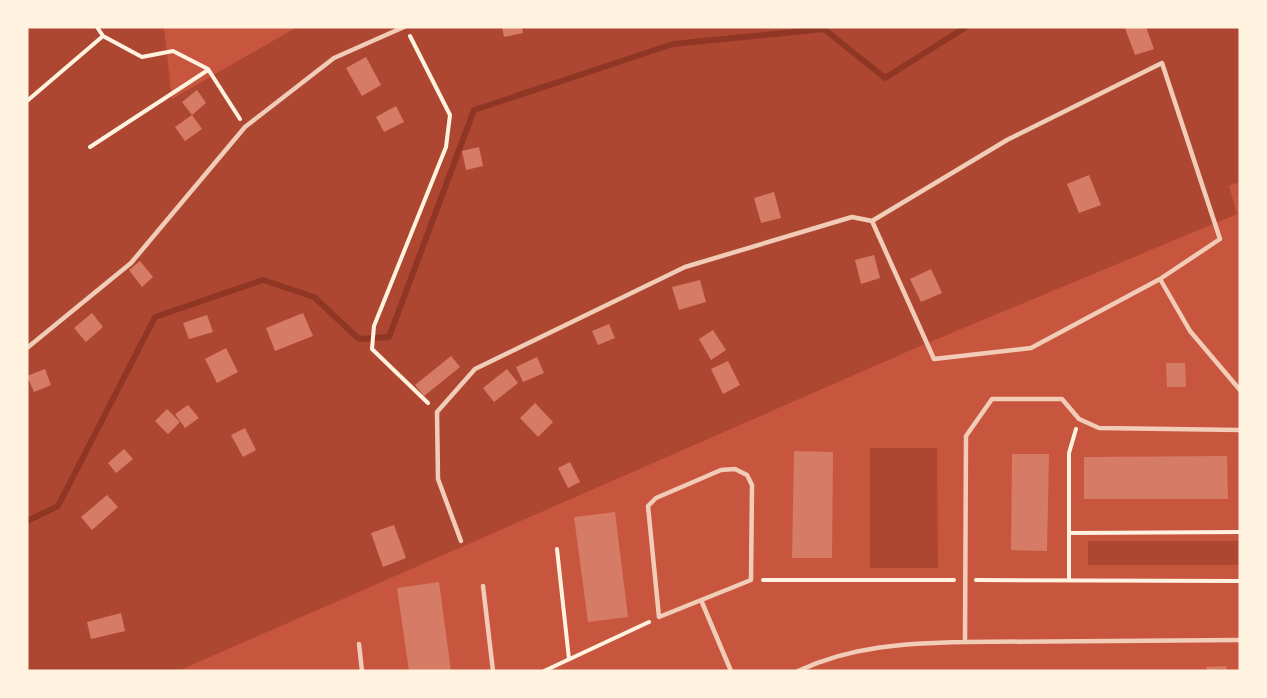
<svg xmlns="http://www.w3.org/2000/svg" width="1267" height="698" font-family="'Crimson Pro',serif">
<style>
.green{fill:#ae4732}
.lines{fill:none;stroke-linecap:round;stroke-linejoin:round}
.stream{stroke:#8f3625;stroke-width:6}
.building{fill:#d67c66}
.path{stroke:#fff3e0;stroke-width:4}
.service{stroke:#f1ccb7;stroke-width:4.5}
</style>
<rect width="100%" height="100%" fill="#c8553d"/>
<path class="green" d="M 27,27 L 164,27 L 172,99 L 297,27 L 1240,27 L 1240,182 L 1229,186 L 1237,214 L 918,347 L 178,671 L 27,671 Z
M 870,448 L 937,448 L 938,568 L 870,568 Z
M 1088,541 L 1240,541 L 1240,565 L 1088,565 Z"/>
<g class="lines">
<path class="stream" d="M 27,521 L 58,506 L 155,317 L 263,280 L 314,297 L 359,339 L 389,337 L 474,110 L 673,44 L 824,29 L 885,78 L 966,27"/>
</g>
<path class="building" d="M 502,27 L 522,27 L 523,33 L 504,37 Z
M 1146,27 L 1154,49 L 1135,55 L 1125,28 Z
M 366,57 L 381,85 L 362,96 L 346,68 Z
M 197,90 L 206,103 L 192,115 L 202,129 L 185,141 L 175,127 L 192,115 L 182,102 Z
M 396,106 L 404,122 L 384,132 L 376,117 Z
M 479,147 L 483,166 L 466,170 L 462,151 Z
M 1089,175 L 1101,205 L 1079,213 L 1067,184 Z
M 774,192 L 781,218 L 761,223 L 754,198 Z
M 874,255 L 880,278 L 861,284 L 855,260 Z
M 140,261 L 153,277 L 142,287 L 129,270 Z
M 931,269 L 942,293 L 921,302 L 910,279 Z
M 700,280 L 706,302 L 679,310 L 672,287 Z
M 92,313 L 103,327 L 86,342 L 74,328 Z
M 303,313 L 313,336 L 275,351 L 266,328 Z
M 207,315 L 213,332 L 189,339 L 183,323 Z
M 609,324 L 615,338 L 598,345 L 592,331 Z
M 713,330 L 726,350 L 711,360 L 699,339 Z
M 226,348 L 238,372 L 217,383 L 205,359 Z
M 451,356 L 460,367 L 424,396 L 415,385 Z
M 537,357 L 544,373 L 523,382 L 516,367 Z
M 728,361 L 740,385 L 723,394 L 711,369 Z
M 1166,363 L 1185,363 L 1186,387 L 1167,387 Z
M 45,369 L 51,385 L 34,392 L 27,376 Z
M 507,369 L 518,383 L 494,402 L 483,388 Z
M 535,403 L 553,422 L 538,437 L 520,418 Z
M 188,405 L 199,418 L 185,428 L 175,414 Z
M 167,409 L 180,422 L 168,434 L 155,421 Z
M 245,428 L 256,450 L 243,457 L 231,435 Z
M 124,449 L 133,459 L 116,473 L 108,463 Z
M 794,451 L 833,452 L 832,558 L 792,558 Z
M 1012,454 L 1049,454 L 1047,551 L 1011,550 Z
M 1227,456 L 1228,499 L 1084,499 L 1084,457 Z
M 570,462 L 580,482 L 568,488 L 558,468 Z
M 107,495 L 118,507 L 92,530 L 81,517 Z
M 615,512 L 628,617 L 588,622 L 574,517 Z
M 394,525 L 406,558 L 383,567 L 371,533 Z
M 439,582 L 451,671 L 409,671 L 397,588 Z
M 121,613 L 125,631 L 91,639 L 87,622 Z
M 1226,666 L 1227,671 L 1207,671 L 1206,667 Z"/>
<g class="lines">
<path class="path" d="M 97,27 L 103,36 L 142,57 L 173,51 L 208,69 L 240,119
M 410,36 L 450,115 L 446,147 L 374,326 L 372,349 L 428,403
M 27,101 L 103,36
M 90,147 L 208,70
M 1070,533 L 1240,532
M 557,549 L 569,659
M 763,580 L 954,580
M 976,580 L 1240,581
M 1069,580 L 1069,453 L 1076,429
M 544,671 L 649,622"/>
<path class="service" d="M 1160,279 L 1190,331 L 1240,390
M 27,348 L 131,263 L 245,127 L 334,58 L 404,27
M 1240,430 L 1099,428 L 1079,419 L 1062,399 L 992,399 L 966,436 L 965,642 L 1240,640
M 735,469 L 747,475 L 752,485 L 751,580 L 659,617 L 648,506 L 656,498 L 721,470 Z
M 461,541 L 438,479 L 437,412 L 475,369 L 685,267 L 852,217 L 872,221 L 934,359 L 1031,348 L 1160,279 L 1220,239 L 1162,63 L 1007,140 L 872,221
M 483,586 L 493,671
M 701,600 L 731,671
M 359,644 L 362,671
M 798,671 C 851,646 907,643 965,642"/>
</g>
<rect width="1267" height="698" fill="none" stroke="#fff3e0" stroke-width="57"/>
</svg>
